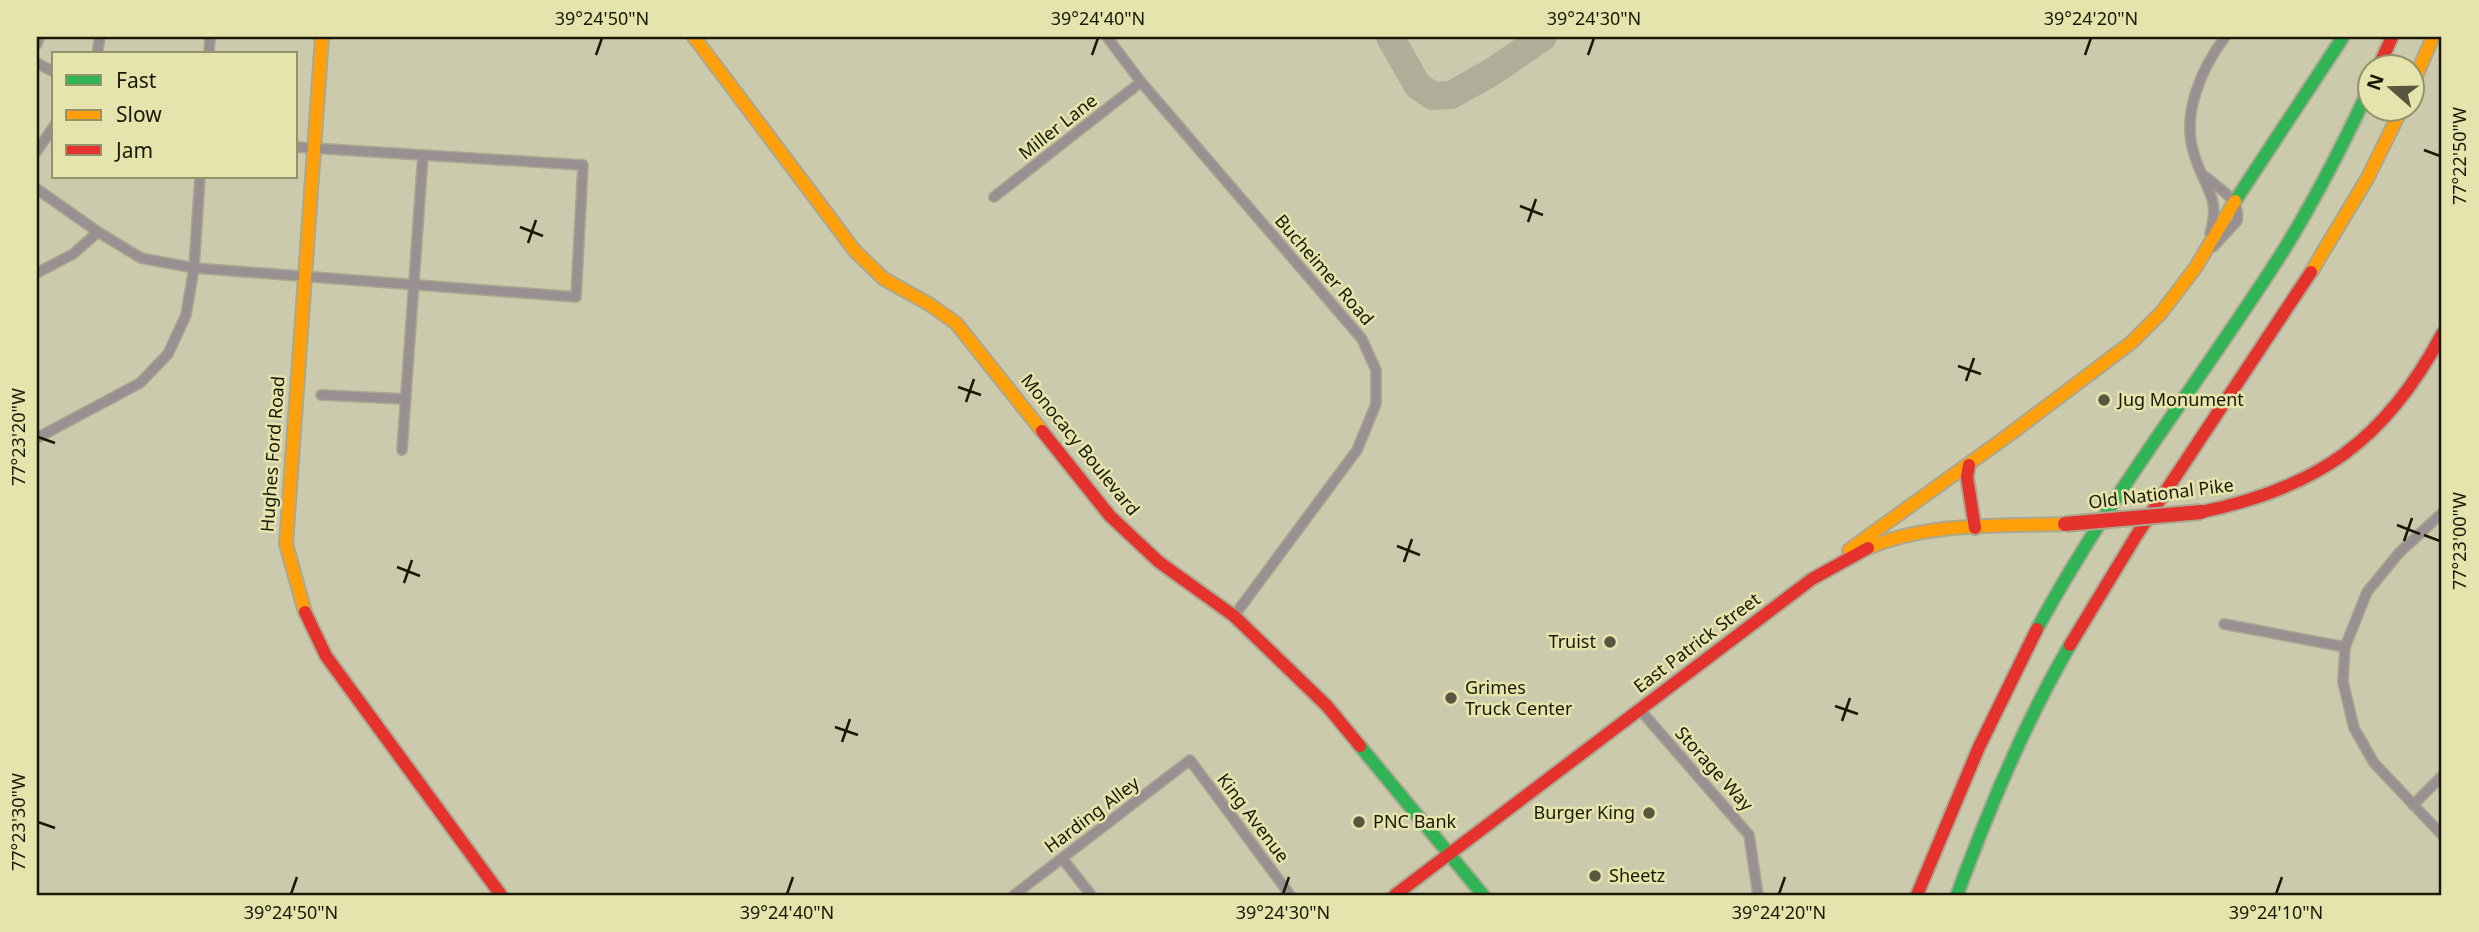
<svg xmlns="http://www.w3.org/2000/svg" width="2479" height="932" font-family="'Noto Sans',sans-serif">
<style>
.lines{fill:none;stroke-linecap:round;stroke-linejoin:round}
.taxiway{stroke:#b0ae98;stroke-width:28}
.street-casing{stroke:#aaa891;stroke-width:12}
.fast-casing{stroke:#aaa891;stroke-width:16}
.slow-casing{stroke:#aaa891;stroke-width:16}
.jam-casing{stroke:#aaa891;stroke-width:16}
.street{stroke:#999191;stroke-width:9}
.fast{stroke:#30b455;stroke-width:12}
.slow{stroke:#ff9f0a;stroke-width:12}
.jam{stroke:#e5322d;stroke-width:12}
.jam-bridge-casing{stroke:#aaa891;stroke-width:18;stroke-linecap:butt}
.jam-bridge{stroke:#e5322d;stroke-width:14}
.ticks{fill:none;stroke:#1a1804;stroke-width:2.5}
.poi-dot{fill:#58563f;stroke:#e6e4ad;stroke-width:2.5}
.labels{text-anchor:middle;stroke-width:5;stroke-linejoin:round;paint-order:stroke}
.street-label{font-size:18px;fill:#1a1804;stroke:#e6e4ad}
.poi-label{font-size:18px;fill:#1a1804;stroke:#e6e4ad;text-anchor:start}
.neatline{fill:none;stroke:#1a1804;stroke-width:2.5}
.ticks-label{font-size:18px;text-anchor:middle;fill:#1a1804}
</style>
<rect width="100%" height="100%" fill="#cccaad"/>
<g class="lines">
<path class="taxiway" d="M 1390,37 L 1418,86 L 1433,96 L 1451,95 L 1492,72 L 1543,37"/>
<g class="street-casing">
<path id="street" d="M 1107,37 L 1141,82 L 1362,339 L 1376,370 L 1376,404 L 1357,450 L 1234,616
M 37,44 L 39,37
M 97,54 L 100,37
M 209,54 L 210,37
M 37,63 L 54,72
M 37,151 L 54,126
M 2206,177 C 2221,191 2241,199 2237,221 L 2213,247
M 37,189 L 98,232 L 141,258 L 194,268 L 200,177
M 994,197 L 1141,82
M 2210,233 C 2221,198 2205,189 2195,157 C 2180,116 2201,69 2225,37
M 37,273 L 73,254 L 98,232
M 321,395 L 406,399
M 37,438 L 140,383 L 168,354 L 186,315 L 194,268 L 576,297 L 583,165 L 296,147
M 402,450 L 423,155
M 2442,513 L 2399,553 L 2367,592 L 2345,647 L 2343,682 L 2354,728 L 2374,763 L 2442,835
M 2224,624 L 2345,647
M 1641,711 L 1749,835 L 1758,895
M 2413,805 L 2442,776
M 1062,858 L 1091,895
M 1014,895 L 1190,760 L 1290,895"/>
</g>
<g class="fast-casing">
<path id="fast" d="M 2235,201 L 2343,37
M 2037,629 C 2108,498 2200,381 2280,256 C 2314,202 2343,145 2370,87
M 1360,746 L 1483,895
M 1957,895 C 1989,809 2024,724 2070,645"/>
</g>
<g class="slow-casing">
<path id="slow" d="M 694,37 L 855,251 L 884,279 L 929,304 L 956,323 L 1042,431
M 2412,85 L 2433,37
M 2311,272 L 2367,179 L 2402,108
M 1868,548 C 1928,522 2000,526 2065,524
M 1849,550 L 2006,437 L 2132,342 L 2161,313 L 2196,267 L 2235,201
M 305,612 L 286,544 L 322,37"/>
</g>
<g class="jam-casing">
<path id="jam" d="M 2379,66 L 2392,37
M 1042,431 L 1110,516 L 1159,562 L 1234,616 L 1327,706 L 1360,746
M 1969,465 L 1967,477 L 1975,528
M 2201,512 C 2318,488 2386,440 2442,334
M 305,612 L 326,656 L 501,895
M 2070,645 L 2136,536 L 2311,272
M 1395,895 L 1812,579 L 1868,548
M 1917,895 L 1979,747 L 2037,629"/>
</g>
<use href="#street" class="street"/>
<use href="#fast" class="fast"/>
<use href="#slow" class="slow"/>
<use href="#jam" class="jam"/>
<g class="jam-bridge-casing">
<path id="jam-bridge" d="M 2065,524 L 2201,512"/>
</g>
<use href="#jam-bridge" class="jam-bridge"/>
</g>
<path class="ticks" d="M 596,55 L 602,38M 1092,55 L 1098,38M 1588,55 L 1594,38M 2085,55 L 2091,38M 2424,150 L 2440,156M 1520,206 L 1543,215M 1528,222 L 1536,199M 520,227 L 543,236M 528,243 L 536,220M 1958,366 L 1981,374M 1966,381 L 1974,358M 958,387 L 981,395M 966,402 L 974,379M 38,437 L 55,443M 2397,525 L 2420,534M 2424,535 L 2440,541M 2404,541 L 2412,518M 1397,546 L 1420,555M 1404,562 L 1412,539M 397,567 L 420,576M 404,583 L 412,560M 1835,706 L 1858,714M 1842,721 L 1850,698M 835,727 L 858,735M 842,742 L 850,719M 38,822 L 55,828M 291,894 L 297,877M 787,894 L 793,877M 1283,894 L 1289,877M 1779,894 L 1785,877M 2276,894 L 2282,877"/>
<g class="poi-dot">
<circle cx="2104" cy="400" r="7"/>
<circle cx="1610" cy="642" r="7"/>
<circle cx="1451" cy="698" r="7"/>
<circle cx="1649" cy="813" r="7"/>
<circle cx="1359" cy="822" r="7"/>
<circle cx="1595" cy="876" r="7"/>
</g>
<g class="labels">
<g class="street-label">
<text transform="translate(1058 127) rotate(-38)" y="6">Miller Lane</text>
<text transform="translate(1324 270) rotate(49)" y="6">Bucheimer Road</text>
<text transform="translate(1080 445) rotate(51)" y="6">Monocacy Boulevard</text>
<text transform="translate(273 454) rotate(-86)" y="6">Hughes Ford Road</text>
<text transform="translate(2161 494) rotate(-7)" y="6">Old National Pike</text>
<text transform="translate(1697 643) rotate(-37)" y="6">East Patrick Street</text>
<text transform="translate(1714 769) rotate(48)" y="6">Storage Way</text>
<text transform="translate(1092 815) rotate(-37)" y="6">Harding Alley</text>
<text transform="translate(1253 818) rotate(53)" y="6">King Avenue</text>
</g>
<g class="poi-label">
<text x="2118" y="406">Jug Monument</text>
<text x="1596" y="648" text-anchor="end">Truist</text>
<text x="1465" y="694">Grimes<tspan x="1465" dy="21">Truck Center</tspan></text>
<text x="1635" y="819" text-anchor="end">Burger King</text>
<text x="1373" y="828">PNC Bank</text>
<text x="1609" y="882">Sheetz</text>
</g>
</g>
<rect width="2479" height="932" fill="none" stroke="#e6e4ad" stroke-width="77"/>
<rect x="52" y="52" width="245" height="126" fill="#e6e4ad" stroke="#949269" stroke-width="2"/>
<rect x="66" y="75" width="35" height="10" fill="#30b455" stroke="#949269" stroke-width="2"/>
<text x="116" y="88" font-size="21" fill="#1a1804">Fast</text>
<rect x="66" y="110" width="35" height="10" fill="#ff9f0a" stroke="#949269" stroke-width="2"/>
<text x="116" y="122" font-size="21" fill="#1a1804">Slow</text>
<rect x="66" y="145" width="35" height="10" fill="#e5322d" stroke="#949269" stroke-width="2"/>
<text x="116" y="158" font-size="21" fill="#1a1804">Jam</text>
<g transform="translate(2391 88) rotate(290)"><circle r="33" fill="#e6e4ad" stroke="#949269" stroke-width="2"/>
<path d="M0-5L12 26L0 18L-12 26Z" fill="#58563f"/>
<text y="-10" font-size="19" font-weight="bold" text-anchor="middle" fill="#1a1804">N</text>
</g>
<rect x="38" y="38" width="2402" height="856" class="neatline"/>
<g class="ticks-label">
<text x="602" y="25">39°24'50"N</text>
<text x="1098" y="25">39°24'40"N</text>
<text x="1594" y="25">39°24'30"N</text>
<text x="2091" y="25">39°24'20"N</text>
<text transform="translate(2460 156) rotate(-90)" y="6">77°22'50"W</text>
<text transform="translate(19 437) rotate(-90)" y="6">77°23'20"W</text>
<text transform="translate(2460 541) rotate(-90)" y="6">77°23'00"W</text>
<text transform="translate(19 822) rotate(-90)" y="6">77°23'30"W</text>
<text x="291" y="919">39°24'50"N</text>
<text x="787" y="919">39°24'40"N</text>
<text x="1283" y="919">39°24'30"N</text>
<text x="1779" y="919">39°24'20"N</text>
<text x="2276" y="919">39°24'10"N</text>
</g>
</svg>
